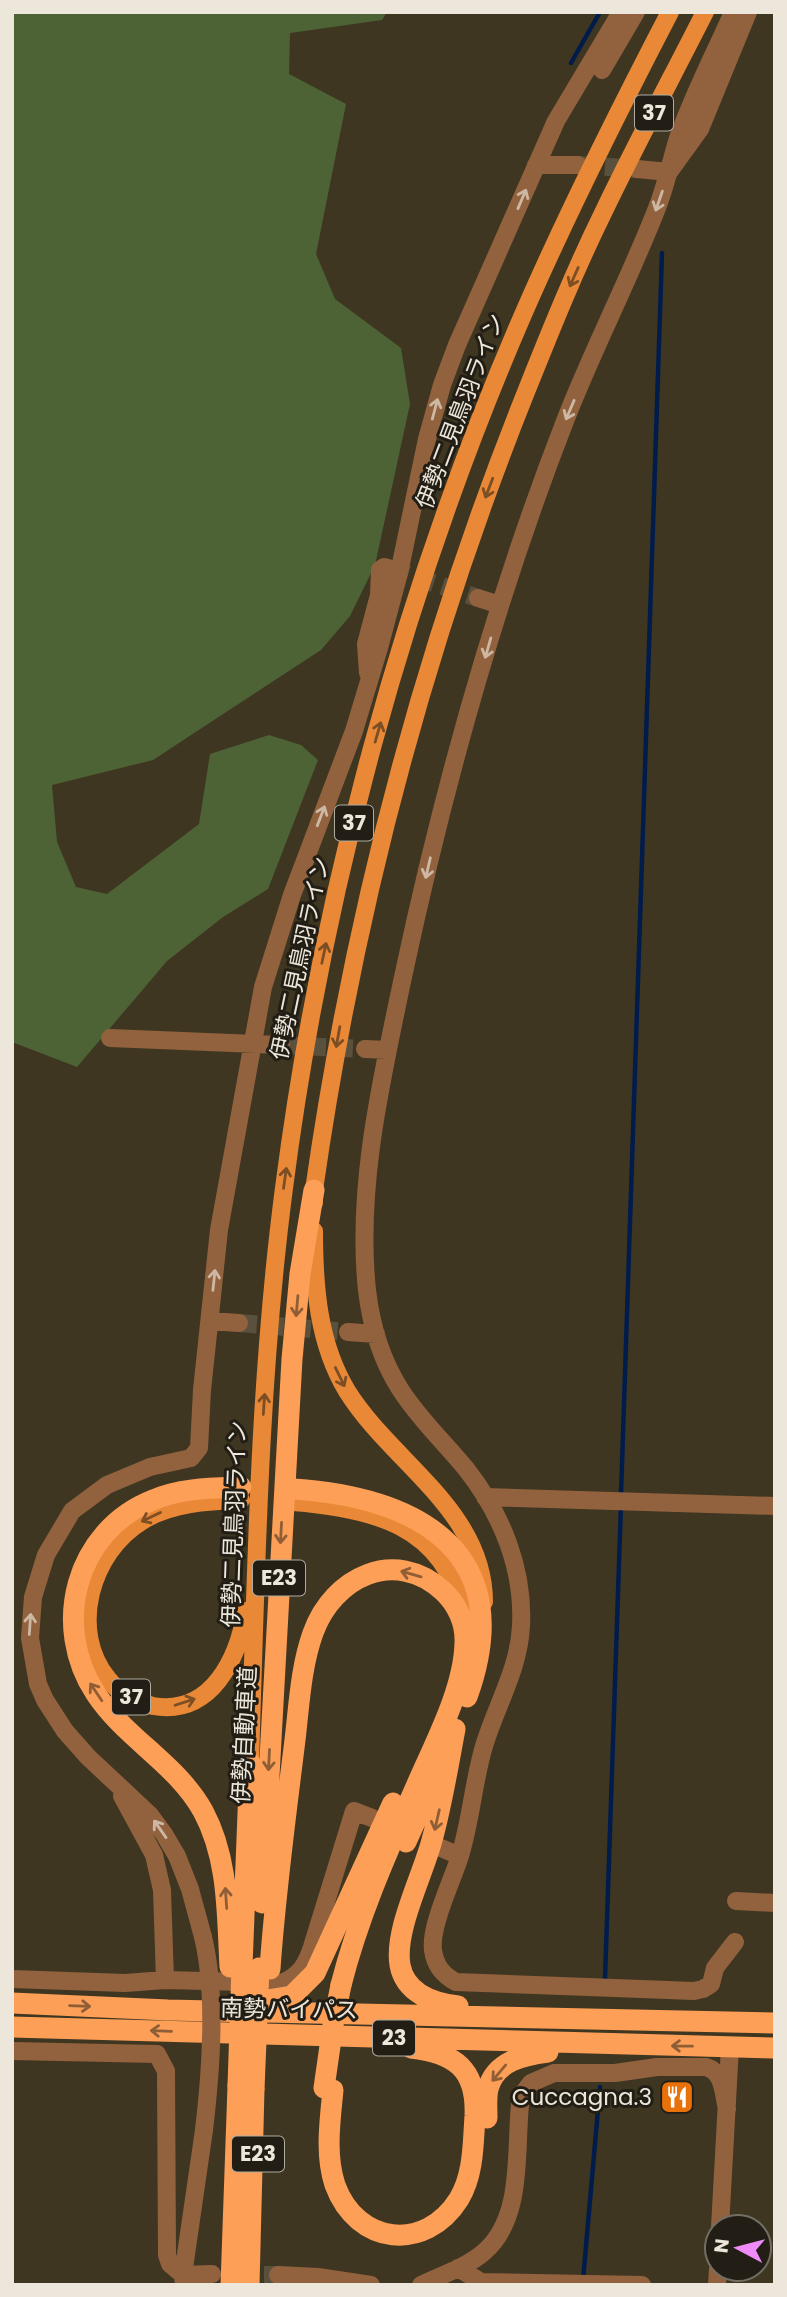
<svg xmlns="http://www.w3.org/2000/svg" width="787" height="2297" font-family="Poppins,'Noto Sans JP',sans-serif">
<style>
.green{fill:#4d6336}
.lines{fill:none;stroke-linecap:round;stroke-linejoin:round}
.stream{stroke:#011c4b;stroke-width:4.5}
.minor-tunnel{stroke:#59513e;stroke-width:18;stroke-dasharray:18 9;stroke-linecap:butt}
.minor{stroke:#92623f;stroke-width:18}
.major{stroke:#e98836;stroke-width:18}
.highway{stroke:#fd9f57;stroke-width:21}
.minor-bridge{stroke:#92623f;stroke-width:18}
.highway-bridge{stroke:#fd9f57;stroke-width:21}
.oneway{stroke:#cdb8a4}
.oneway2{stroke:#7c4e24}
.oneway3{stroke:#905e36}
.labels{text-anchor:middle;stroke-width:6;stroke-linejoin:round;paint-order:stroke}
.shield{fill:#221e15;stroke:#b0aba0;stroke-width:2}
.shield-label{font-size:21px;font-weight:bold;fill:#ede7db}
.street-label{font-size:23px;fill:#ede7db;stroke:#221e15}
.poi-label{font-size:23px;fill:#ede7db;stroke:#221e15;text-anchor:end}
</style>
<rect width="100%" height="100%" fill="#3f3622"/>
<path class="green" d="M 12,12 L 387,12 L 382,20 L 290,33 L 289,74 L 346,104 L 316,254 L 335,299 L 401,348 L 410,404 L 375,565 L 350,616 L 321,650 L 153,760 L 52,785 L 57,842 L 76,887 L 107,894 L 199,824 L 210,754 L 269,735 L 301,745 L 318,760 L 268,889 L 223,917 L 167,961 L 77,1067 L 12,1042 Z"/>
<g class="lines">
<path class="stream" d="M 571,63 L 600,12
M 621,1495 L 662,253
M 605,1979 L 621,1504
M 583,2280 L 600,2087"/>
<path class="minor-tunnel" d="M 578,165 L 637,169
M 391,569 L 478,598
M 281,1045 L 365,1049
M 239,1323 L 348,1332
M 237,2275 L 278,2275"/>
<path class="minor" d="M 733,12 C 715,53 693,95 678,138 C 671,161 666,185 657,208 C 629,280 593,349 565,421 C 495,601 443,789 403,977 C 382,1078 356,1186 367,1290 C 371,1325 381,1359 400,1389 C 419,1419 445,1443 467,1470 C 502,1515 524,1569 521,1626 C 519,1669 496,1706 484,1746 C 473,1783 471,1822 459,1859 C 451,1883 430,1927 433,1950 C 435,1966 443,1975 456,1982 L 694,1991 L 703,1989 L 711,1984 L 715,1968 L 735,1942
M 602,70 L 636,12
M 536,165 L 578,165
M 637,169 L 669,172 L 700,129 L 748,12
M 478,598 L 500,605
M 368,673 L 366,644 L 379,595 L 380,570 L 384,567 L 391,569
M 110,1038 L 281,1045
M 365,1049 L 388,1050
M 210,1321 L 239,1323
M 348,1332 L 376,1334
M 485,1497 L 775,1506
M 441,1848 L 460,1856
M 736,1901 L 775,1903
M 203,1937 L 190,1889 L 177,1856 L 164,1834 L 150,1815 L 88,1757 L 65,1731 L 45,1700 L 38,1684 L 30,1638 L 33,1597 L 46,1555 L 72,1511 L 107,1485 L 150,1467 L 191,1458 L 199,1448 L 202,1390 L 219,1230 L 263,987 L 292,895 L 354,731 L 379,648 L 399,573 L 427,439 L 442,385 L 457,345 L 556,121 L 621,12
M 12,1979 L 125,1983 L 165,1980 L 162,1890 L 154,1855 L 122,1796
M 165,1980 L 282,1983 C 300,1975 306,1965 312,1947 L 354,1811 L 372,1818
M 12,2051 L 157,2054 L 166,2071 L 167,2255 L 170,2264 L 183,2275 L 184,2285
M 204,2130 L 183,2275 L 212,2274
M 720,2227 L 730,2047
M 458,2268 L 481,2282 L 642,2285
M 278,2275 L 318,2277 L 371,2285
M 421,2285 C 441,2275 467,2267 484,2252 C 526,2216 514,2144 521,2096 L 531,2083 L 554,2073 L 615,2073 L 657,2067 L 706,2067 C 724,2072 723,2093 727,2109
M 717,2285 L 718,2269"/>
<path class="major" d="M 314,1203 L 314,1190 C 353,917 423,649 526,392 C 550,332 574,272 603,213 C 635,146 671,79 705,12
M 314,1231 C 314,1286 318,1343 347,1391 C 391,1462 484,1510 484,1602
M 241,1500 C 208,1501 171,1503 142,1521 C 91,1552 68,1630 108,1679 C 119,1693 136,1702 153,1706 C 212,1716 238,1658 246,1611
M 293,1502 C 371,1508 444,1525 463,1612
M 250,1763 C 256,1571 259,1379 284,1188 C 322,893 404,590 522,317 C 567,213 618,112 670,12"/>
<path class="highway" d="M 294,1489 C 421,1498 519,1554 467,1697
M 455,1729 C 448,1766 442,1804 432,1840 C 423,1875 394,1930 400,1965 C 405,1993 433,2003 458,2006
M 406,1842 L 439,1769
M 262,1903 L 292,1359 L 300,1274 L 314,1190
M 242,1966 L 250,1763
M 230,1967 C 227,1914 229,1859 203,1811 C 177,1764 126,1739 96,1694 C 51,1626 75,1531 153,1500 C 180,1488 212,1488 241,1487
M 270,1969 C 275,1895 285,1821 294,1748 C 299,1710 300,1669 313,1633 C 333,1577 395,1547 443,1591 C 457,1604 466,1623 465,1643 C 464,1688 436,1741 418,1782 C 389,1848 359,1914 341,1985
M 261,2001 L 292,1996 L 315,1973 L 393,1803
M 12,2003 L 168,2010 L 775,2023
M 12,2027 L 775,2048
M 333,2090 C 330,2121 325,2155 335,2185 C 357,2245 425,2253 459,2199 C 474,2174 473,2143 475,2116 C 477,2069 455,2053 411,2048
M 487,2118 C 487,2108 486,2098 488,2089 C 495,2061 524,2055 548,2052
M 231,2285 L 238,2086
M 249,2285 L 254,2089"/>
<path class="minor-bridge" d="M 203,1937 C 217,1995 211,2071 204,2130"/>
<path class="highway-bridge" d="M 238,2086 L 242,1966
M 324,2088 L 333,2025 L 341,1985
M 254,2089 L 259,1968"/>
</g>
<defs><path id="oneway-shaft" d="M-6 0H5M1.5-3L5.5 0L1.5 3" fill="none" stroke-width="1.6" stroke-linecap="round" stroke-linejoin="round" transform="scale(1.75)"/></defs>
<g class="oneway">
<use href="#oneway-shaft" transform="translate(522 199) rotate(-67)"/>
<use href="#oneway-shaft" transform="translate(659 201) rotate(109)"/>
<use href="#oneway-shaft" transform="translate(435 409) rotate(-75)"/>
<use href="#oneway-shaft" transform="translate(570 410) rotate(113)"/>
<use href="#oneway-shaft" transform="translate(488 648) rotate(106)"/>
<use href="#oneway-shaft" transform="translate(321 816) rotate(-69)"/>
<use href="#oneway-shaft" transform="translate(428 868) rotate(103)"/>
<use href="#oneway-shaft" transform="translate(214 1280) rotate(-84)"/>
<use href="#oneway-shaft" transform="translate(30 1624) rotate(-86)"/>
<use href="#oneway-shaft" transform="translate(160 1829) rotate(-125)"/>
</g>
<g class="oneway2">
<use href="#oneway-shaft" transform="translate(574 277) rotate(114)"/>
<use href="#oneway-shaft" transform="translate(489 488) rotate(111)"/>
<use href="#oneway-shaft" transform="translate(378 732) rotate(-74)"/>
<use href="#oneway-shaft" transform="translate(324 953) rotate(-78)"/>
<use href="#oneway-shaft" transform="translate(338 1037) rotate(100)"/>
<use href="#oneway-shaft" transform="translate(285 1178) rotate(-82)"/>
<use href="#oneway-shaft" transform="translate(340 1377) rotate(64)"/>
<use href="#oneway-shaft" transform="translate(264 1404) rotate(-86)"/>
<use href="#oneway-shaft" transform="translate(151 1517) rotate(154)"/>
<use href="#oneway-shaft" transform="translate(185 1702) rotate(-18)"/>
</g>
<g class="oneway3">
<use href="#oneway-shaft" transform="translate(297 1306) rotate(95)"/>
<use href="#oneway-shaft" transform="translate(281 1533) rotate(93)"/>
<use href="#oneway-shaft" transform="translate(411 1574) rotate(-164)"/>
<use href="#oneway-shaft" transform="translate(96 1692) rotate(-124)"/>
<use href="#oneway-shaft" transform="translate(269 1760) rotate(93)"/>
<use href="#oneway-shaft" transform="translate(437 1820) rotate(103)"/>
<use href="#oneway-shaft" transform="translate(226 1898) rotate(-94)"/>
<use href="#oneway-shaft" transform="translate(80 2006) rotate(2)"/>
<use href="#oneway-shaft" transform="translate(161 2031) rotate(-178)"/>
<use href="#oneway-shaft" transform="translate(682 2046) rotate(-179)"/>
<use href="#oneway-shaft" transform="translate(499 2073) rotate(130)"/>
</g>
<defs>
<g id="restaurant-square" transform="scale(1.75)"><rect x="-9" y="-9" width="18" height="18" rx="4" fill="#e8710a" stroke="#221e15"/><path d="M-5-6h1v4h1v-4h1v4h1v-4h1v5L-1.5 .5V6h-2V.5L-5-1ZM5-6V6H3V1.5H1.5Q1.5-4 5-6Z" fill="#fff"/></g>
</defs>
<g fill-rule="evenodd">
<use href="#restaurant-square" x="677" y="2097"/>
</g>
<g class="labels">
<g class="shield">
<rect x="635" y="95.5" width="38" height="35" rx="5"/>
<rect x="335" y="805.5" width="38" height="35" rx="5"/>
<rect x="253" y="1560.5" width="52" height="35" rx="5"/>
<rect x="112" y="1679.5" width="38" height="35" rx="5"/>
<rect x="373" y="2020.5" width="42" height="35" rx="5"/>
<rect x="232" y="2136.5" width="52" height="35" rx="5"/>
</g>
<g class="shield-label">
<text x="654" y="120">37</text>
<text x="354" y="830">37</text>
<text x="279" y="1585">E23</text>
<text x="131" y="1704">37</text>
<text x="394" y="2045">23</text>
<text x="258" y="2161">E23</text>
</g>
<g class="street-label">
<text transform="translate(460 411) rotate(-69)" y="8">伊勢二見鳥羽ライン</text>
<text transform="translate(300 958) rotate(-78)" y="8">伊勢二見鳥羽ライン</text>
<text transform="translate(234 1524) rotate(-88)" y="8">伊勢二見鳥羽ライン</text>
<text transform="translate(244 1735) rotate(-87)" y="8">伊勢自動車道</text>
<text transform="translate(289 2009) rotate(1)" y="8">南勢バイパス</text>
</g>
<g class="poi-label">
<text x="652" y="2105">Cuccagna.3</text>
</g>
</g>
<rect width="787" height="2297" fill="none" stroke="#ede7db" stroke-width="28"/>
<g transform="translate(738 2248) rotate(277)"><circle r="33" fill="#221e15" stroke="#736e64" stroke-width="2"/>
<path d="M0-5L12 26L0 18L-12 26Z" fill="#ef8bf7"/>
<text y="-10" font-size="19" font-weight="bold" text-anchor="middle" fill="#ede7db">N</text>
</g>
</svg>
